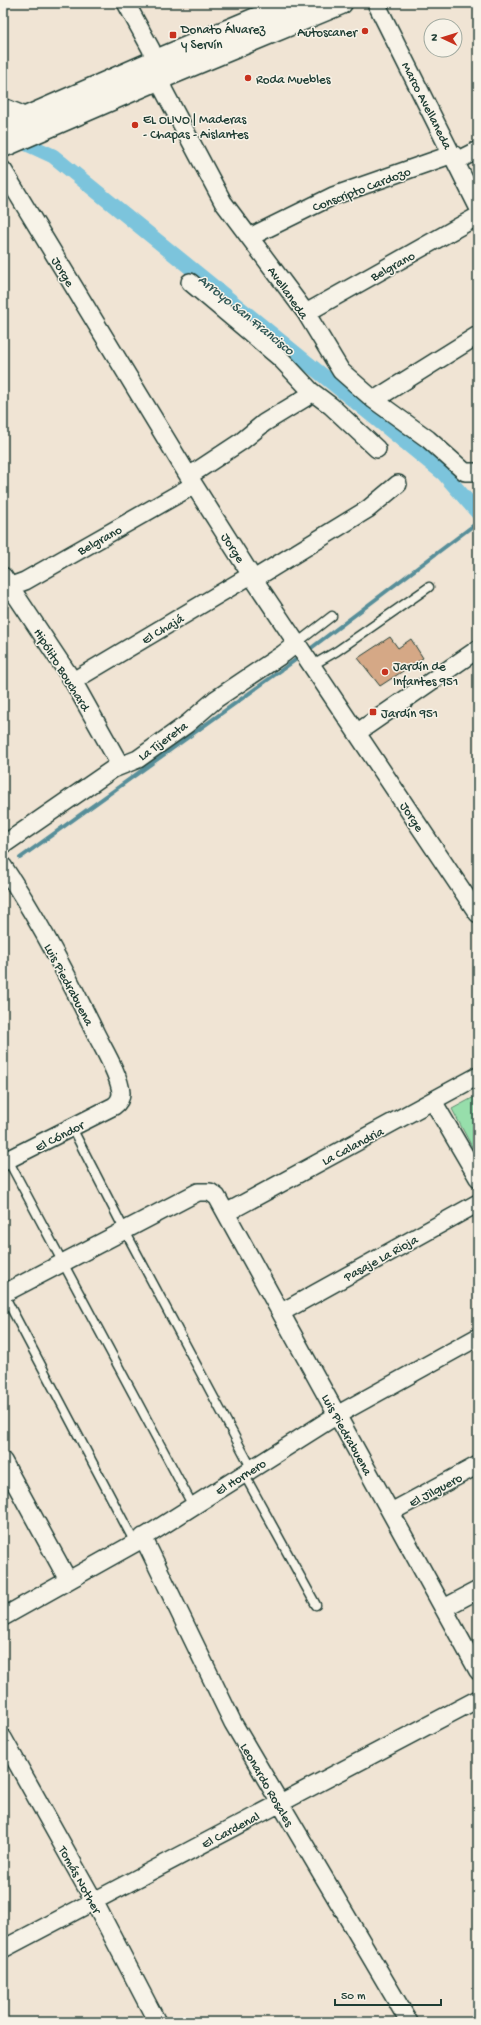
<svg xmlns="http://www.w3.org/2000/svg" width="481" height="2025" font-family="'Gochi Hand',sans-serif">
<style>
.green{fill:#97deab;stroke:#5b8e70}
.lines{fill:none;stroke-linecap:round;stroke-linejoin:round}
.stream{stroke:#578e99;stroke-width:4}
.canal{stroke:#7cc4dc;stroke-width:15}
.building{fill:#d5a886;stroke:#1f3d34}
.service-casing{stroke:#1f3d34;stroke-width:11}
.minor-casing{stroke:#1f3d34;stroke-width:20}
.secondary-casing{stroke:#1f3d34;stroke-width:25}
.service{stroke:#f7f3e8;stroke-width:8}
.minor{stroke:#f7f3e8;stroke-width:17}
.secondary{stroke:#f7f3e8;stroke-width:22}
.poi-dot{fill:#c8321e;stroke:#f7f3e8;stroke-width:1.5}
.labels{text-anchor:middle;stroke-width:3;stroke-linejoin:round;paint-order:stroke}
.poi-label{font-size:13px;fill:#1f3d34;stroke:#f7f3e8;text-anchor:start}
.street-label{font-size:13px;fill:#1f3d34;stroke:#f7f3e8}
.water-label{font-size:14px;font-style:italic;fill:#325856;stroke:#f7f3e8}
</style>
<rect width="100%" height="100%" fill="#f0e4d4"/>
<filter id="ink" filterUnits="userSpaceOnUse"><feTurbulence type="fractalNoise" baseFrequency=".025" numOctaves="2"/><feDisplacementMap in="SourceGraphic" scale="8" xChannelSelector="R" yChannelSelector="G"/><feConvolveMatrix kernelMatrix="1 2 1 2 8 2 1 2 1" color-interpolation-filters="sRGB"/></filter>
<g filter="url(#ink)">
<path class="green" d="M 478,1095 L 478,1158 L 452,1109 Z"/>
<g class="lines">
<path class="stream" d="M 306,652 L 478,522
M 20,858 L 301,656"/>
<path class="canal" d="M 14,138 L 53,156 L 444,474 L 478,513"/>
</g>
<path class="building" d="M 390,637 L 398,648 L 411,639 L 423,658 L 380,686 L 358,658 Z"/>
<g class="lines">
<g class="service-casing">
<path id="service" d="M 297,643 L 332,616
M 313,665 L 337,651 L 429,587
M 72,1128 L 125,1231 L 252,1469
M 8,1160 L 193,1506
M 3,1293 L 135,1543
M 244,1474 L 316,1605"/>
</g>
<g class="minor-casing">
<path id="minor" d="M 126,3 L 151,49 L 164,91 L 223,202 L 306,313 L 341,371 L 374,400 L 428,439 L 465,472 L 478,472
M 376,3 L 478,207
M 3,107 L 18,113 L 33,123
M 456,161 L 478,150
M 3,170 L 194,485 L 251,575 L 478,914
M 250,237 L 333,196 L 453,154
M 190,282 L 280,358 L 311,391 L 331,406 L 377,449
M 306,313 L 478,216
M 374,400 L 478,335
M 189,476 L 242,441 L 264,423 L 305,398 L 311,391
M 3,576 L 73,681 L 120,765
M 254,579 L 368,509 L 398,484
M 3,589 L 25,581 L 194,485
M 73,681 L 251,575
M 358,732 L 478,649
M 3,845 L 113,769 L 138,759 L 187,724 L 216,699 L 283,654 L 297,643
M 3,866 C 38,918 69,978 96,1034 C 104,1050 120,1076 121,1093 C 121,1099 118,1103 114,1106 L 3,1162
M 433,1101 L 478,1178
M 226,1213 L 478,1076
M 3,1294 L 198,1192 L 210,1192 L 217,1197 L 478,1671
M 282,1312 L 478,1203
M 3,1461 L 68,1580
M 391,1512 L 478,1465
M 143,1537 L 233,1723 L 409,2022
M 444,1608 L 478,1590
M 3,1617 L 135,1543 L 337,1415 L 478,1337
M 3,1738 L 94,1901 L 157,2022
M 3,1949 L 478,1699"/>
</g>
<g class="secondary-casing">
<path id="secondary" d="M 3,128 L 156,61 L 294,3
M 3,146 L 160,78 L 341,3"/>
</g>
<use href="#service" class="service"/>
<use href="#minor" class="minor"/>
<use href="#secondary" class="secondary"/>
</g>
</g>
<g class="poi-dot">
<circle cx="365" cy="31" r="4"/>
<rect x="169" y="31" width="8" height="8" rx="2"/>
<circle cx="248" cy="78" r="4"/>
<circle cx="135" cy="125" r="4"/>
<circle cx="385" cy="672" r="4"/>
<rect x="369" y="708" width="8" height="8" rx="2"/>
</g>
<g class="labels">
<g class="poi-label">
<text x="181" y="33">Donato Álvarez<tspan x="181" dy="15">y Servín</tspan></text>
<text x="357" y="36" text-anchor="end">Autoscaner</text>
<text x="256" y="83">Roda Muebles</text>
<text x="143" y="123">EL OLIVO | Maderas<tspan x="143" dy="15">- Chapas - Aislantes</tspan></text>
<text x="393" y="670">Jardín de<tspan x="393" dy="15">Infantes 951</tspan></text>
<text x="381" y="717">Jardín 951</text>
</g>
<g class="street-label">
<text transform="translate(428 105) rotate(63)" y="5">Marco Avellaneda</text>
<text transform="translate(361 188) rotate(-21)" y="5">Conscripto Cardozo</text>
<text transform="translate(392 265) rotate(-29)" y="5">Belgrano</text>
<text transform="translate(64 271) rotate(59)" y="5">Jorge</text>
<text transform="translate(289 292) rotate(55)" y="5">Avellaneda</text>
<text transform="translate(99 539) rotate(-29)" y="5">Belgrano</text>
<text transform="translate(234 547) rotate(57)" y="5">Jorge</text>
<text transform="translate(162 628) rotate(-31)" y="5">El Chajá</text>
<text transform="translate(63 669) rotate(58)" y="5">Hipólito Bouchard</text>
<text transform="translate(162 740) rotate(-36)" y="5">La Tijereta</text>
<text transform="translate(413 816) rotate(57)" y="5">Jorge</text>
<text transform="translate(70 984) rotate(62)" y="5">Luis Piedrabuena</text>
<text transform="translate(59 1135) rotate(-27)" y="5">El Cóndor</text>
<text transform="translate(352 1145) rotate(-28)" y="5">La Calandria</text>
<text transform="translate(380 1257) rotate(-29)" y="5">Pasaje La Rioja</text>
<text transform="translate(348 1434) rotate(61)" y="5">Luis Piedrabuena</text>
<text transform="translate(240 1476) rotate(-32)" y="5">El Hornero</text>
<text transform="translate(435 1489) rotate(-28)" y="5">El Jilguero</text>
<text transform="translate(268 1784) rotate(60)" y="5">Leonardo Rosales</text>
<text transform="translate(230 1829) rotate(-28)" y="5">El Cardenal</text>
<text transform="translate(81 1879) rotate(61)" y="5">Tomás Nother</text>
</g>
<g class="water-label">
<text transform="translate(247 314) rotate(39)" y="5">Arroyo San Francisco</text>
</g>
</g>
<rect width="481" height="2025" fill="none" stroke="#f7f3e8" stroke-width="16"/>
<rect x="8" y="8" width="465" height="2009" fill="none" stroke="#1f3d34" stroke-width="1.5" filter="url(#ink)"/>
<g transform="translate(443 38) rotate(274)"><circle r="19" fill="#f7f3e8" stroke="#a1aaa0"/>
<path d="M0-3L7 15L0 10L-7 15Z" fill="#c8321e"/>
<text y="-6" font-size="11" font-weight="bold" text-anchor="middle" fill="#1f3d34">N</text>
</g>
<path d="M335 1999v6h106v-6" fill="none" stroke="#1f3d34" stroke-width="2"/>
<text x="341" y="1999" font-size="12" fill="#1f3d34" stroke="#f7f3e8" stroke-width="3" paint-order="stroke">50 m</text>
</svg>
